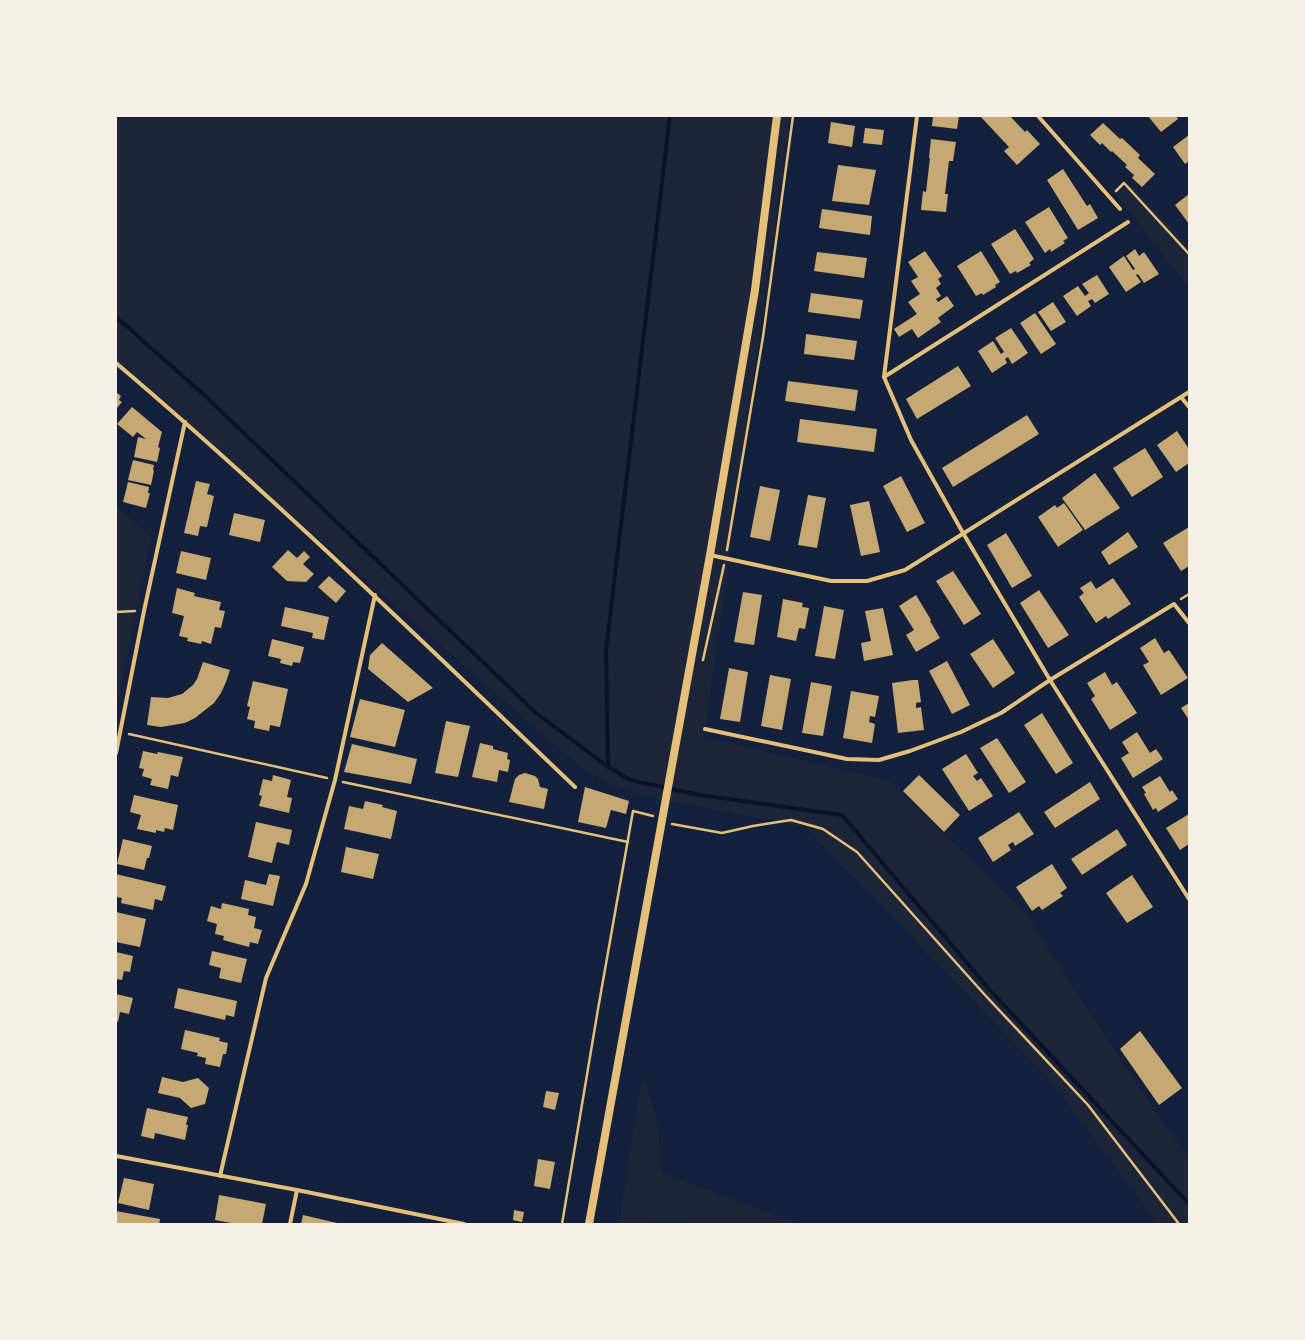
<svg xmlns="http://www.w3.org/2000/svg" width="1305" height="1340" font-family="'Noto Sans',sans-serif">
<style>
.green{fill:#1d2539}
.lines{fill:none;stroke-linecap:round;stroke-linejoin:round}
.stream{stroke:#0b132b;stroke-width:4}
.building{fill:#c6a872}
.path{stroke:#e5c07b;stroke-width:2.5}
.minor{stroke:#e5c07b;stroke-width:4}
.secondary{stroke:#e5c07b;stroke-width:8}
</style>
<rect width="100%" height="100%" fill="#14213d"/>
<path class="green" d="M 116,116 L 790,116 L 704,737 L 890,781 L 1026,914 L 1136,1083 L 1189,1158 L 1189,1224 L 1158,1224 L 1049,1079 L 805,827 L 649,797 L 605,782 L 579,766 L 116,361 Z
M 1131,184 L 1189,247 L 1189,288 L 1115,193 Z
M 116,505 L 151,537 L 116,712 Z
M 642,1076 L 656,1115 L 663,1173 L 798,1224 L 692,1224 L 680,1220 L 649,1220 L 648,1224 L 619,1224 Z"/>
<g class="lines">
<path class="stream" d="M 116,317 L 202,393 L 535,712 L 608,767 L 630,780 L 699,795 L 842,815 L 989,989 L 1189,1204
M 608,767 L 606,650 L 670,116"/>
</g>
<path class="building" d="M 933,116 L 959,116 L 957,129 L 932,126 Z
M 980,116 L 1010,116 L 1025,132 L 1027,130 L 1040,144 L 1017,165 L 1004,151 L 1009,147 Z
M 1148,116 L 1178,116 L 1177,117 L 1178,119 L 1161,132 Z
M 831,122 L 855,126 L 852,147 L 828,143 Z
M 1103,123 L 1120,139 L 1122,138 L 1140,155 L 1138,158 L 1155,174 L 1142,187 L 1132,178 L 1134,175 L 1125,167 L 1127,165 L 1112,151 L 1111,152 L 1102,143 L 1100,145 L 1090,135 Z
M 865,128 L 884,130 L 882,145 L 863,143 Z
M 1189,135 L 1189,161 L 1185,164 L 1173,147 Z
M 931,139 L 956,142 L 953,161 L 949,161 L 945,194 L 948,194 L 946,212 L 921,210 L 923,191 L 926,192 L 930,158 L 929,158 Z
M 838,165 L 876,170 L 869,205 L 832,201 Z
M 1063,169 L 1087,206 L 1090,204 L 1098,218 L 1078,230 L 1047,180 Z
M 1189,194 L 1189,224 L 1175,205 Z
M 1049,207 L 1068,238 L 1063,241 L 1065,243 L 1051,252 L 1050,249 L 1045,253 L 1025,222 Z
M 822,209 L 872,216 L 870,235 L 819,228 Z
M 1015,229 L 1034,259 L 1029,263 L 1031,265 L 1017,273 L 1016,271 L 1010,274 L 991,244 Z
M 1135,249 L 1139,256 L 1144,252 L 1159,274 L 1144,283 L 1138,274 L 1136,275 L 1141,282 L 1126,292 L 1109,267 L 1124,256 L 1133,270 L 1135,269 L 1126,256 Z
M 925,251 L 942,276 L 938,279 L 941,284 L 936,288 L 941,296 L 936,299 L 938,302 L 947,296 L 954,306 L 938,318 L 941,322 L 918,338 L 912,329 L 899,337 L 894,329 L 917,314 L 908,302 L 920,294 L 911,281 L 918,277 L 908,262 Z
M 981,251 L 1000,282 L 995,285 L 996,287 L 983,295 L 982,293 L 976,296 L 957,266 Z
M 817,252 L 867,258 L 864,278 L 814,271 Z
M 1097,275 L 1109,294 L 1095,303 L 1092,299 L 1088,301 L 1091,306 L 1077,316 L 1063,296 L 1078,286 L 1085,296 L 1089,293 L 1082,284 Z
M 811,293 L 863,300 L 860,319 L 808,312 Z
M 1053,302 L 1066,322 L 1051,331 L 1038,312 Z
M 1035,313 L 1056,344 L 1041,354 L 1020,323 Z
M 1011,328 L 1028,353 L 1012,364 L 1008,357 L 1005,359 L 1007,363 L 992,373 L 978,351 L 993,341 L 1001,354 L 1004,352 L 995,338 Z
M 806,334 L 857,341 L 854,360 L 804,354 Z
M 958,366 L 971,386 L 917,419 L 906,399 Z
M 788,381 L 858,390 L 855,411 L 785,401 Z
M 116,392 L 121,396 L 119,400 L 122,402 L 116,409 Z
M 132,407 L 162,432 L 158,447 L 160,448 L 157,462 L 134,457 L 138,437 L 146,439 L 137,432 L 133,437 L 117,424 Z
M 1027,415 L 1039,434 L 953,487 L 942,468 Z
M 800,419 L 877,429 L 874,452 L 797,442 Z
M 1177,431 L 1189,449 L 1189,463 L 1176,472 L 1157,445 Z
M 1145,448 L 1163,477 L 1132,497 L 1113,468 Z
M 133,460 L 154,465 L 153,470 L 154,471 L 151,485 L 128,480 Z
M 1095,473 L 1120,508 L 1085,530 L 1062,498 Z
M 901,476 L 925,523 L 907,532 L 883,486 Z
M 196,481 L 210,484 L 207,494 L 214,496 L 207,527 L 200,526 L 198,536 L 184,533 Z
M 128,482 L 149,487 L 148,493 L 150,493 L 146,508 L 123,502 Z
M 760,486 L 780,490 L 770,541 L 750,537 Z
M 808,495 L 826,498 L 817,548 L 798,545 Z
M 869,501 L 880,552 L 861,556 L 850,505 Z
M 1064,503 L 1083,530 L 1058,547 L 1038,517 L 1055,505 L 1057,508 Z
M 234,513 L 265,520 L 260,542 L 229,535 Z
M 1189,527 L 1189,566 L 1181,571 L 1163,543 Z
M 1128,532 L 1138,547 L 1109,565 L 1101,552 Z
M 1006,533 L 1032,576 L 1012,588 L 987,545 Z
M 288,550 L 297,558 L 304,551 L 310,557 L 303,564 L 314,574 L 306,582 L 287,581 L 272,567 Z
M 181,551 L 211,558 L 206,580 L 176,573 Z
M 953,571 L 981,614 L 964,625 L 936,581 Z
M 329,576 L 346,591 L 336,603 L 318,587 Z
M 1113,578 L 1131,604 L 1108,619 L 1106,616 L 1096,623 L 1079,597 L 1084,593 L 1080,588 L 1091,581 L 1096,589 Z
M 177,588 L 195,593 L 194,596 L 221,602 L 219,610 L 225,611 L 221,628 L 215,627 L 211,644 L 202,641 L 201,644 L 187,641 L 188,638 L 179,636 L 184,616 L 172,613 Z
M 1039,590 L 1069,635 L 1048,648 L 1020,603 Z
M 743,592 L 762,595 L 754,645 L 734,642 Z
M 916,595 L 931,620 L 930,621 L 940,638 L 916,652 L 906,635 L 914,630 L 899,606 Z
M 783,599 L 803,603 L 802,607 L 809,608 L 805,629 L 799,628 L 796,641 L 777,637 Z
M 824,606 L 844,610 L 835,659 L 815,656 Z
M 285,607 L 329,617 L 324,640 L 312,638 L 313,633 L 281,626 Z
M 883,608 L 893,655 L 864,661 L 861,643 L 871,641 L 865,611 Z
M 1155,638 L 1164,653 L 1169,650 L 1188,678 L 1161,695 L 1143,665 L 1149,662 L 1140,648 Z
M 272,639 L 304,647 L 300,663 L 293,662 L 292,666 L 280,663 L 281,659 L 268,656 Z
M 993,639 L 1015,673 L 993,688 L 970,654 Z
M 382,643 L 433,688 L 408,702 L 368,669 L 370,655 Z
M 947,661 L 970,705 L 952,714 L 929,671 Z
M 203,662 L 230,670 L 226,682 L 221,693 L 214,703 L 195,718 L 185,723 L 161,727 L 147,725 L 151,697 L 168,698 L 182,694 L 193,685 L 197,679 Z
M 729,668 L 748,672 L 740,722 L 720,719 Z
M 1105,672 L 1112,685 L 1117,682 L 1137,713 L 1110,730 L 1091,699 L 1095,696 L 1087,683 Z
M 770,675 L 791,679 L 782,730 L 761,726 Z
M 913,680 L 918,680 L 921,702 L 916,703 L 916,708 L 921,707 L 924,730 L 898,733 L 892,683 Z
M 253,681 L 288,689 L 280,727 L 270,725 L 269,731 L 254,728 L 255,721 L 247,719 L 250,707 L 247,706 Z
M 811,682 L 832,686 L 823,736 L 802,733 Z
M 851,691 L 879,696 L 875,717 L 870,716 L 869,722 L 875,724 L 872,743 L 843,738 Z
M 360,699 L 405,710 L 395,747 L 350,737 Z
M 1189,703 L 1189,720 L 1181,708 Z
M 1042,713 L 1073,763 L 1056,774 L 1024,725 Z
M 446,721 L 470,726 L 458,777 L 435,773 Z
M 1137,732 L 1150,753 L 1156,749 L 1163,759 L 1133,778 L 1121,758 L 1129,753 L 1122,742 Z
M 997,738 L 1026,782 L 1009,793 L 980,748 Z
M 480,743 L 493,746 L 493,749 L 508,753 L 507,759 L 510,760 L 508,772 L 499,770 L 497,782 L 472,777 Z
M 352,744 L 417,759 L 411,784 L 344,772 Z
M 143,751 L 157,754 L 158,752 L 183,757 L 178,777 L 171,775 L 168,789 L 150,785 L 152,779 L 142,776 L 144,769 L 139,768 Z
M 966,754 L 978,773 L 973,776 L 977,781 L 981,778 L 993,796 L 969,811 L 942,769 Z
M 525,773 L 535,776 L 538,779 L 540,787 L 548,789 L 544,809 L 509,802 L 515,779 L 519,775 Z
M 273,775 L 291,780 L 287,797 L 292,798 L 289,813 L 259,806 L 262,796 L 259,795 L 263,779 L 272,781 Z
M 919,775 L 960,815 L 944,832 L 903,791 Z
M 1160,776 L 1170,792 L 1172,790 L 1178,799 L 1158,812 L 1156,808 L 1153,810 L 1144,794 L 1146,793 L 1142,787 Z
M 1090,782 L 1100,799 L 1055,828 L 1044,812 Z
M 585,787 L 629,801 L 626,814 L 611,810 L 606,828 L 578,822 Z
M 134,795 L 178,805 L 173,830 L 165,828 L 164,832 L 156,830 L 156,833 L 137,829 L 141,815 L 130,812 Z
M 365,801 L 383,805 L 382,807 L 397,811 L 391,839 L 344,829 L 349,806 L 363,809 Z
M 1019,812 L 1034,834 L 1015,846 L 1013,842 L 1008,845 L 1011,850 L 993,862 L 978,838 Z
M 1189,814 L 1189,844 L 1180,850 L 1166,828 Z
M 256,822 L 292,830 L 289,845 L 277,842 L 272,863 L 248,857 Z
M 1117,829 L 1127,845 L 1082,875 L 1071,859 Z
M 123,839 L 152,846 L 149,858 L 147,858 L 144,870 L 117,864 Z
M 346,847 L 379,854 L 373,879 L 341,872 Z
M 1052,864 L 1067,888 L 1060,893 L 1063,896 L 1042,910 L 1039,906 L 1032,911 L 1016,887 Z
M 116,874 L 166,886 L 162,901 L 155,899 L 153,910 L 121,903 L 122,898 L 116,897 Z
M 269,874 L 280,876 L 273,906 L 241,899 L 245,880 L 266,885 Z
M 1132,875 L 1153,907 L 1127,923 L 1106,893 Z
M 222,903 L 249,909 L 248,915 L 256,917 L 254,928 L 262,930 L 258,944 L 250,942 L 249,947 L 223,940 L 224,936 L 215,934 L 217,924 L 207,921 L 211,906 L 221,909 Z
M 116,912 L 146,919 L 140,947 L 116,942 Z
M 212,951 L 247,959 L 241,983 L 219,978 L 221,968 L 209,965 Z
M 116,952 L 133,956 L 130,972 L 124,971 L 122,980 L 116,979 Z
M 178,988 L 237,1001 L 234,1017 L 226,1015 L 225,1020 L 174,1008 Z
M 116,994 L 133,998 L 129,1014 L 120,1012 L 118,1022 L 116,1021 Z
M 185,1030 L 220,1038 L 219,1041 L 228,1043 L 226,1054 L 223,1054 L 220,1067 L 205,1064 L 206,1058 L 197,1056 L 198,1053 L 181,1049 Z
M 1140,1031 L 1182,1088 L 1159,1105 L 1120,1049 Z
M 162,1077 L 183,1082 L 198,1078 L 209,1088 L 205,1104 L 191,1108 L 180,1098 L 158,1093 Z
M 546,1091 L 559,1093 L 555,1110 L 543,1107 Z
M 147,1108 L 188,1117 L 186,1125 L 188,1125 L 185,1140 L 155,1133 L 154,1139 L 141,1136 Z
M 538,1159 L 555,1162 L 550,1189 L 534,1186 Z
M 124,1178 L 154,1184 L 149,1210 L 118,1203 Z
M 219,1195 L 266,1204 L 262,1224 L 237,1224 L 215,1220 Z
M 514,1210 L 524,1212 L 522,1222 L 513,1220 Z
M 116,1211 L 160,1219 L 159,1224 L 116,1224 Z
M 303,1215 L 337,1223 L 337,1224 L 301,1224 Z"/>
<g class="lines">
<path class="path" d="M 1116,191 L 1124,183 L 1189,254
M 727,550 L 763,337 L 793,116
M 1181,599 L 1189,594
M 116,610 L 116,614
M 116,612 L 135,611
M 703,660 L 724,565
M 129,734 L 327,778
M 343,782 L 628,842
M 672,824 L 722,833 L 753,826 L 791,820 L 823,829 L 857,852 L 984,994 L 1088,1105 L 1179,1224
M 562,1224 L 598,1009 L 633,811 L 653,816"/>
<path class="minor" d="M 917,116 L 884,377 L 911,440 L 963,533 L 1050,680 L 1189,899
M 1038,116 L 1120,209
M 116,363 C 275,498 424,643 575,787
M 884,377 L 1128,222
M 1181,397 L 1189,407
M 710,555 L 831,581 L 867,581 L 905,570 L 1189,392
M 705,729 L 847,759 L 879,760 L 910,751 L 961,732 L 1001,713 L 1050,680 L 1174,604 L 1189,623
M 116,753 L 144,611 L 185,422
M 116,1156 L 297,1190 L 464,1224
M 220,1176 L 266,978 L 306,884 L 335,780 L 375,595
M 290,1224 L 297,1190"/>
<path class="secondary" d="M 589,1224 L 710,555 L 755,290 L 777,116"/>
</g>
<rect width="1305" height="1340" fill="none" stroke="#f6f1e7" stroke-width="234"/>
</svg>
